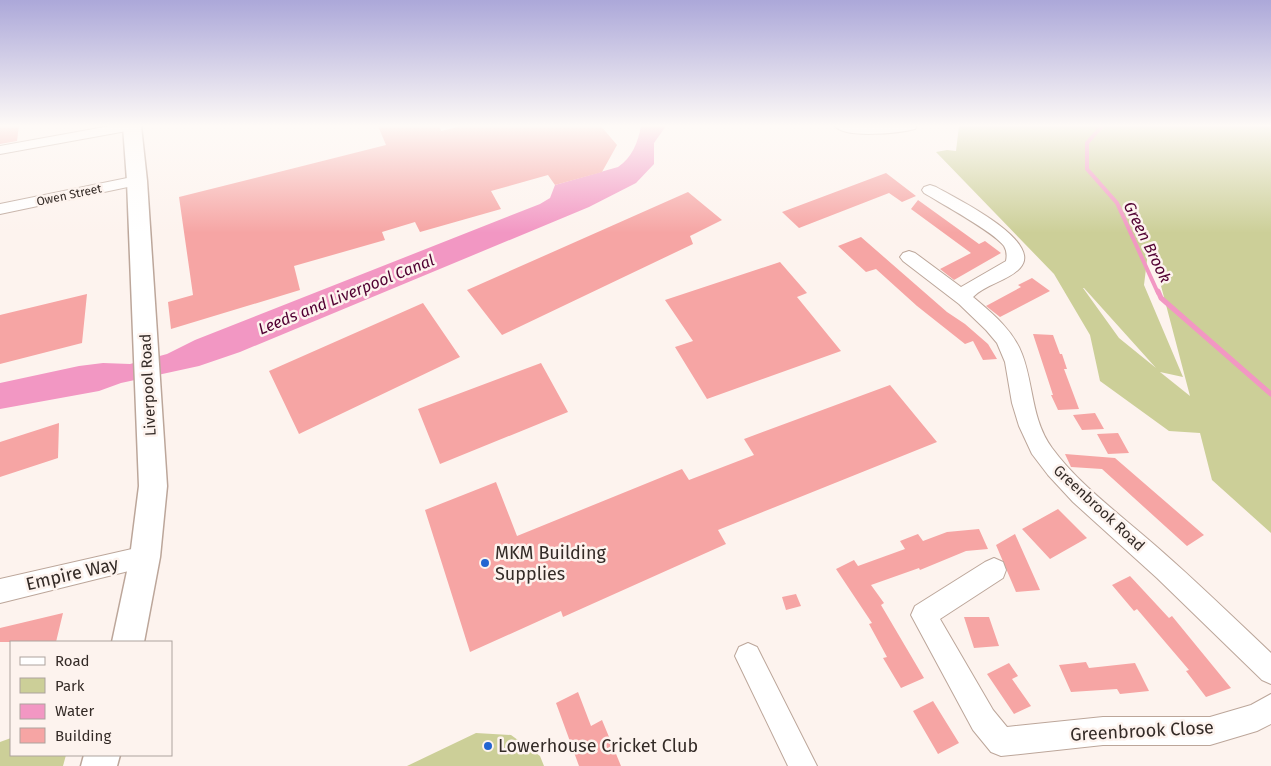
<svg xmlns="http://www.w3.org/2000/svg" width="1271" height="766" font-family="'Fira Sans',sans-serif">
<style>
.green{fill:#cccf98;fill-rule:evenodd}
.water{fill:#f297c3}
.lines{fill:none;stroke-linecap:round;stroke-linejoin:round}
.stream-far1{stroke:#f297c3;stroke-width:4}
.stream{stroke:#f297c3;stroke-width:5}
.building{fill:#f6a5a4}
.minor-casing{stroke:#bca69a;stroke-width:2}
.major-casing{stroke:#bca69a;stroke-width:3}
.minor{fill:#fff;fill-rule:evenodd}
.major{fill:#fff;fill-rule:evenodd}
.poi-dot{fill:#2265d1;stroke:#fdf3ee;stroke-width:2}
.labels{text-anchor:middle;stroke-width:5;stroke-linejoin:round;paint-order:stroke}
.far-street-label{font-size:12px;fill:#342b27;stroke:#fdf3ee}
.street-label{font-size:15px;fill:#342b27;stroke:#fdf3ee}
.water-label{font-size:16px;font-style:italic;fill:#510032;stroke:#fdf3ee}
.near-poi-label{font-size:18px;fill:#342b27;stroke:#fdf3ee;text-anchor:start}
.near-street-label{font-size:18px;fill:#342b27;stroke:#fdf3ee}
</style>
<rect width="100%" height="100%" fill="#fdf3ee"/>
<path class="green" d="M 959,126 L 1271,126 L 1271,533 L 1212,480 L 1200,433 L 1169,431 L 1100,381 L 1090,335 L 1054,274 L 936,152 L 947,150 L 956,151 ZM 1149,244 L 1150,244 L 1190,396 L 1160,372 L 1183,377 L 1144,285 ZM 1083,288 L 1084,288 L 1156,368 L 1119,338 Z
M 476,733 L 511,735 L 540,756 L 544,766 L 407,766 Z
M 11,738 L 11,755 L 66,755 L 63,766 L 0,766 L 0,742 Z"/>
<path class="water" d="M 641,126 L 666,126 L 654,143 L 654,164 L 636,183 L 589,207 L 240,352 L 199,366 L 121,383 L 99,391 L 0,409 L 0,383 L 79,366 L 103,363 L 130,364 L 167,354 L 195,340 L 540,204 L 550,198 L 555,185 L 618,167 C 632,158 638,142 641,126 Z"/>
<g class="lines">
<path class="stream-far1" d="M 1102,126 L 1087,143 L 1087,169 L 1117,203 L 1158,293"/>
<path class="stream" d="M 1158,291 L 1161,298 L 1271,394"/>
</g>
<path class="building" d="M 0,126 L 19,126 L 17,141 L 0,144 Z
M 378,126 L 440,126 L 441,131 L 461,126 L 601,126 L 617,145 L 602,172 L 555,185 L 548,175 L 491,191 L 501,209 L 420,232 L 415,222 L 382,232 L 385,240 L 294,266 L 300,290 L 171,329 L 168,302 L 193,295 L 179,197 L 386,145 Z
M 886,173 L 916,196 L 902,202 L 889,193 L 799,228 L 782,212 Z
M 688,192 L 722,220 L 690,236 L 693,244 L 502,335 L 467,290 Z
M 918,200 L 979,244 L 985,241 L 1001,253 L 954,280 L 940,269 L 971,253 L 911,209 Z
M 861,237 L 947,312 L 965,324 L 988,344 L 997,359 L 983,360 L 973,341 L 965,344 L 917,306 L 876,269 L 866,272 L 838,246 Z
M 780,262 L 807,293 L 797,297 L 841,351 L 707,399 L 675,347 L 693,341 L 665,300 Z
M 1032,278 L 1050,291 L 1000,317 L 986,306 L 1021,287 L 1018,285 Z
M 87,294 L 82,343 L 0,364 L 0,315 Z
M 423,303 L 460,357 L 299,434 L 269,371 Z
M 1033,334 L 1053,335 L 1060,354 L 1062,354 L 1067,369 L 1064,369 L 1079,409 L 1058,410 L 1051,395 L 1053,395 Z
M 541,363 L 568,412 L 440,464 L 418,409 Z
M 890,385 L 937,442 L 718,530 L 726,544 L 563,617 L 561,611 L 470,652 L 425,510 L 496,482 L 517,536 L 682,469 L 689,480 L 754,455 L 744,439 Z
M 1095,413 L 1104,429 L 1082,430 L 1073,415 Z
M 59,423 L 58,458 L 0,477 L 0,442 Z
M 1118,433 L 1129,453 L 1108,454 L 1097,434 Z
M 1065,454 L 1115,458 L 1204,535 L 1187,546 L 1102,469 L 1071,467 Z
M 1058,509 L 1087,538 L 1050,559 L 1022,529 Z
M 979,529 L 988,549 L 966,551 L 920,570 L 919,568 L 871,585 L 884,603 L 881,605 L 924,678 L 901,688 L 883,658 L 887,657 L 869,624 L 872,623 L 836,569 L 854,560 L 858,566 L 905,549 L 900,541 L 918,534 L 923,541 L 947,532 Z
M 1015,534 L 1040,590 L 1016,592 L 996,545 Z
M 1130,576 L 1169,618 L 1172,616 L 1231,688 L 1206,697 L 1186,671 L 1189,670 L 1137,609 L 1134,611 L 1112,585 Z
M 796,594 L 801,606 L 786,610 L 782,597 Z
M 63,613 L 56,642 L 0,642 L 0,628 Z
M 964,617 L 989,617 L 999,646 L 974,648 Z
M 1086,662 L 1089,668 L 1135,663 L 1149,691 L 1120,694 L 1117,689 L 1071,692 L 1059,665 Z
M 1009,663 L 1018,676 L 1012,679 L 1031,706 L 1014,714 L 987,674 Z
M 578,692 L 591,726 L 602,720 L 621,766 L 579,766 L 556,703 Z
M 933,701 L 959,743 L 938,754 L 913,711 Z"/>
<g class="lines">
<g class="minor-casing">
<path id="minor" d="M 110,126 L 139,126 L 137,129 L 132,130 L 0,154 L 0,146 Z
M 835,126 L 917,126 L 915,129 C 900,133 844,139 835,126 Z
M 137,176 L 142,178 L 145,181 L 142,184 L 0,214 L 0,204 Z
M 930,185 L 936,187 C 953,197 1045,241 1020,268 C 1008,281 986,284 973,297 C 992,313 1013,330 1022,354 C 1034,385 1031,419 1052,448 C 1080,486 1121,515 1157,547 C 1196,581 1233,617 1271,653 L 1271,684 L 1262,680 L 1157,578 L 1073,502 L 1048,475 L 1032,454 L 1019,426 L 1012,403 L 1005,362 L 997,343 L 986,330 L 959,304 L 903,261 L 900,257 L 903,253 L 909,251 L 915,253 L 961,287 L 1006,261 C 1007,256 1007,251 1004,246 C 994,232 942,204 924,193 L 922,190 L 924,187 Z
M 145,546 L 153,549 L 157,557 L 153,565 L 0,603 L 0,579 Z
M 994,558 L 1003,562 L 1006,570 L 1003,578 L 940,619 L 993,710 L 1007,727 L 1103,717 L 1210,717 L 1251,705 L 1271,694 L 1271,724 L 1257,731 L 1210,745 L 1103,745 L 1001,756 L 991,752 L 973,730 L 911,615 L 915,606 L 985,562 Z
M 748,643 L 757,647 L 817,766 L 788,766 L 735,656 L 739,647 Z"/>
</g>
<g class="major-casing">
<path id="major" d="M 123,126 L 141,126 L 147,181 L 167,486 L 160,557 L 144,642 L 112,642 L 130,557 L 139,486 L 127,181 Z
M 84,755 L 120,755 L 117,766 L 81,766 Z"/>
</g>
<use href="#minor" class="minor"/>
<use href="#major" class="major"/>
</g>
<linearGradient id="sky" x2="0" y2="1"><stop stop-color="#aca8d9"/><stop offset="0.54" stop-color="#fefaf7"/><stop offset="1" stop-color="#fefaf7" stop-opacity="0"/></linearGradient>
<rect width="1271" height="233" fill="url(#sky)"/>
<g class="poi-dot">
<circle cx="485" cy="563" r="5"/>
<circle cx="488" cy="746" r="5"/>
</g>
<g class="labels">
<g class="far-street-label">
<text transform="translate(69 195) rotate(-12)" y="4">Owen Street</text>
</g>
<g class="street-label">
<text transform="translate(148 385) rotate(-93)" y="5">Liverpool Road</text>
<text transform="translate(1099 508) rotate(43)" y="5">Greenbrook Road</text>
</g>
<g class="water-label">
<text transform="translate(1148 242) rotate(64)" y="6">Green Brook</text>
<text transform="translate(346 294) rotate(-22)" y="6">Leeds and Liverpool Canal</text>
</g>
<g class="near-poi-label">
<text x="495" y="559">MKM Building<tspan x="495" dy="21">Supplies</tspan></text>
<text x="498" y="752">Lowerhouse Cricket Club</text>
</g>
<g class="near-street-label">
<text transform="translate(72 574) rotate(-13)" y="6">Empire Way</text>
<text transform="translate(1142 731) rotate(-3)" y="6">Greenbrook Close</text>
</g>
</g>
<rect x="10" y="641" width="162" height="115" fill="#fdf3ee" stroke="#ada39e"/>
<rect x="20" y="657" width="25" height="8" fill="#ffffff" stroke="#ada39e"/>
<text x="55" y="666" font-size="15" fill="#342b27">Road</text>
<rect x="20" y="678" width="25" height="15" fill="#cccf98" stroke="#ada39e"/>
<text x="55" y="691" font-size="15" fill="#342b27">Park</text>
<rect x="20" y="704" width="25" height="15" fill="#f297c3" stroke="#ada39e"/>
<text x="55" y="716" font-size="15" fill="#342b27">Water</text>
<rect x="20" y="728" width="25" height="15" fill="#f6a5a4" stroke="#ada39e"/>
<text x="55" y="741" font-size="15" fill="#342b27">Building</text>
</svg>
